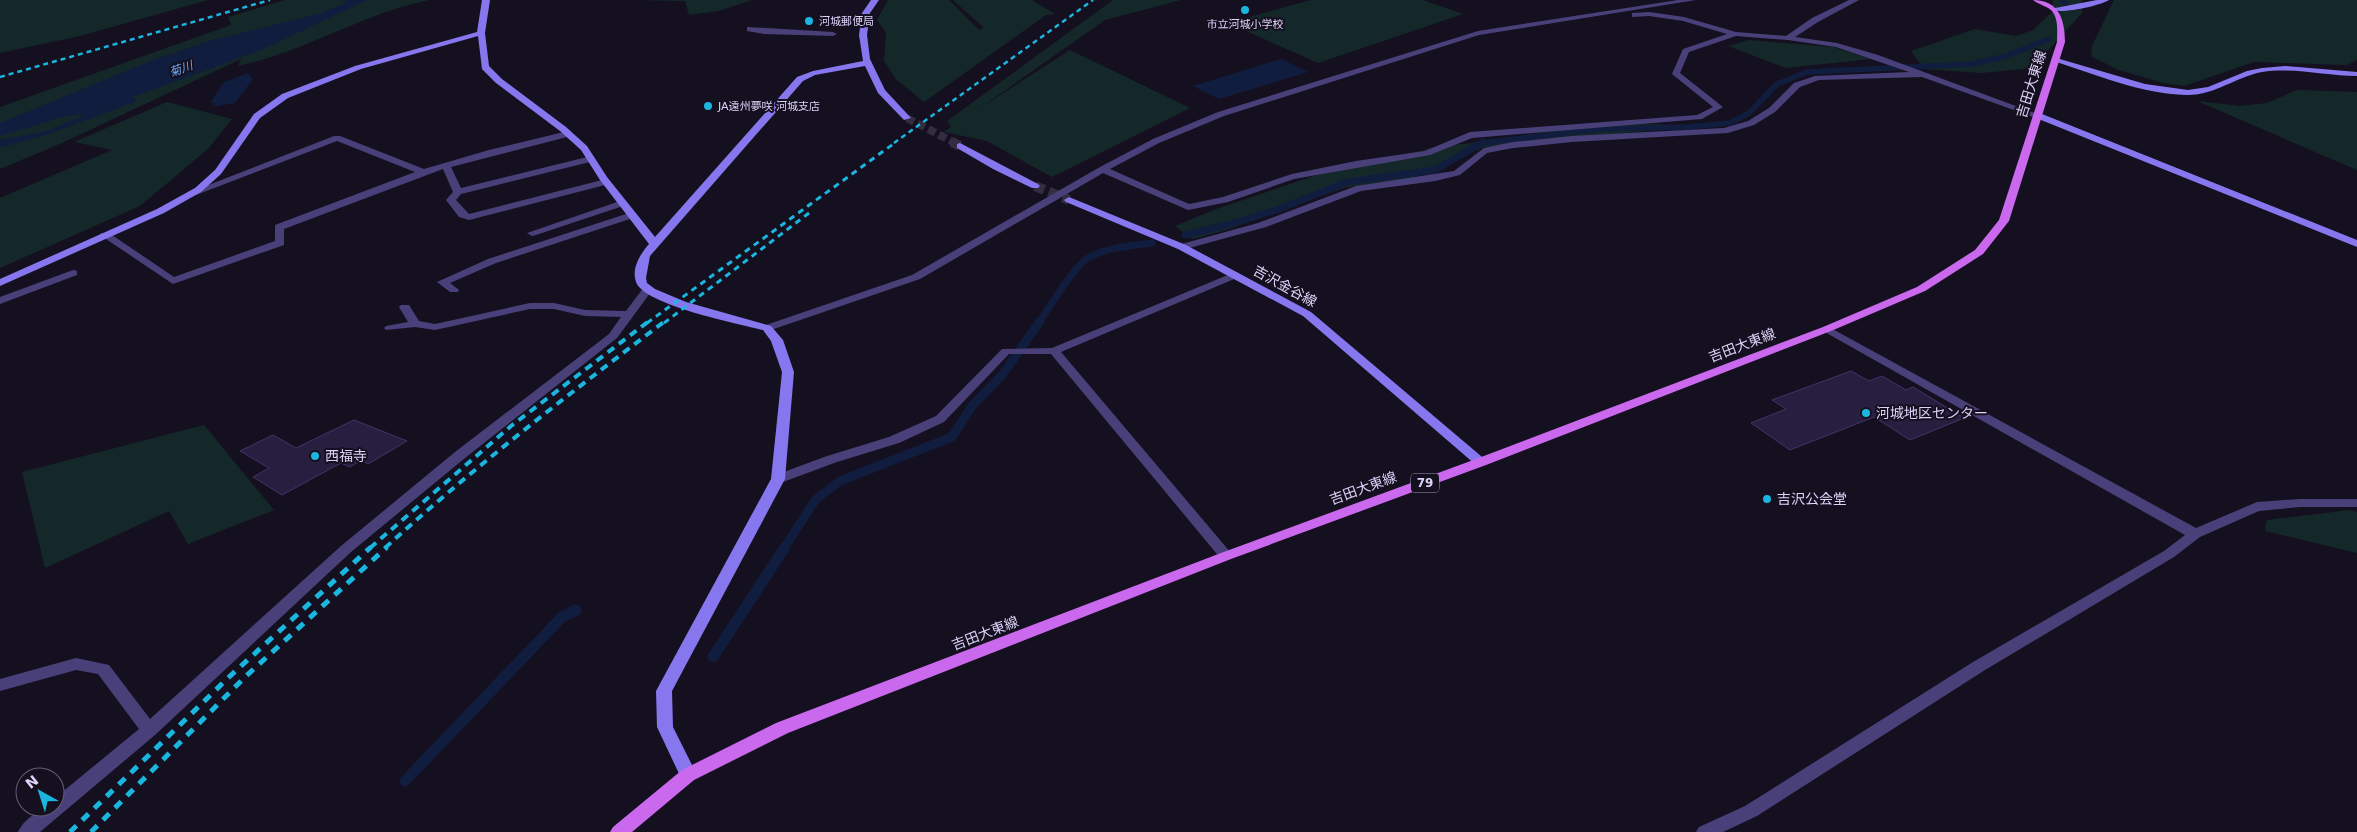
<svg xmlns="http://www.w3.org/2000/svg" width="2357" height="832" font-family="'DejaVu Sans','Noto Sans JP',sans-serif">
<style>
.green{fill:#142829}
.water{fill:#111d3e}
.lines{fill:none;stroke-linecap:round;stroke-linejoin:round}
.stream-far3{stroke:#111d3e;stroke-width:5.5}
.stream-far2{stroke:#111d3e;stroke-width:7}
.stream-far1{stroke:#111d3e;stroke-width:9}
.stream{stroke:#111d3e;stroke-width:11}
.building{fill:#281e3f;stroke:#433368}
.secondary-tunnel-far1{stroke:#332d41;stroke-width:8;stroke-dasharray:8 4;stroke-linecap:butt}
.secondary-tunnel{stroke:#332d41;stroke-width:10;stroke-dasharray:10 5;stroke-linecap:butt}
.street{fill:#49407a;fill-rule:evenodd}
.secondary{fill:#8777ee;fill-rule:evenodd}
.primary{fill:#ca69ed;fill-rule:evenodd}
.rail-far3{stroke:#1bb6df;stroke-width:2.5;stroke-dasharray:5 4;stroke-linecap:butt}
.rail-far2{stroke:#1bb6df;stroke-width:3;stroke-dasharray:6 5;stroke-linecap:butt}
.rail-far1{stroke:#1bb6df;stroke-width:4;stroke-dasharray:8 6;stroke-linecap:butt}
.rail{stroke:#1bb6df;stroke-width:5;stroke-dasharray:9 8;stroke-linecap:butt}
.poi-dot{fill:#1bb6df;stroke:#151020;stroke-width:2}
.labels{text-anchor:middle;stroke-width:4;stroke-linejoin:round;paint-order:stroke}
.far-poi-label{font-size:11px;fill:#ddd4fa;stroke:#151020;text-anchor:start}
.far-water-label{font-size:12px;font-style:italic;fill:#6fa5ed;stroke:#151020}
.shield{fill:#151020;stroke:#a199b9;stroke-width:1}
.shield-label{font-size:12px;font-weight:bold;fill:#ddd4fa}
.street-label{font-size:14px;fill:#ddd4fa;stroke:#151020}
.poi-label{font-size:14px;fill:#ddd4fa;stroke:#151020;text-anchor:start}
</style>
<rect width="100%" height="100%" fill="#151020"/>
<path class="green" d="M 0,0 L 208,0 L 80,36 L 0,53 Z
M 285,0 L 429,0 C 362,14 304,52 238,66 L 241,59 L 62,143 L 0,169 L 0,107 L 231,25 L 228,17 Z
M 632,0 L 752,0 L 718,11 L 689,15 L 685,1 Z
M 888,0 L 949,0 L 979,30 L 984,28 L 953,0 L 1032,0 L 1055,14 L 1046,15 L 924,102 L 896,79 L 884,61 L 886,33 L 877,20 Z
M 1113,0 L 1181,0 L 1105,20 L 977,110 L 1070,50 L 1190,108 L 1052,177 L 987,141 L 944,132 L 951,127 L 947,121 Z
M 1311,0 L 1423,0 L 1463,14 L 1318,63 L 1228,23 Z
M 2053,0 L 2082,0 L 2082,13 L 2042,57 L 2024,69 L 1982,73 L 1924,69 L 1911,51 L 1975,29 L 2016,36 L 2033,30 L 2052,12 Z
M 2114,0 L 2357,0 L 2357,60 L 2347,65 L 2254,62 L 2184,86 L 2163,83 L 2119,70 L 2092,57 L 2091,48 Z
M 1749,40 L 1833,47 L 1871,59 L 1786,68 L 1728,46 Z
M 2297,90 L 2357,92 L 2357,170 L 2197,101 L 2240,106 L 2267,103 Z
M 167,102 L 232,119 L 208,149 L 140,206 L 0,268 L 0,198 L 112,150 L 74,142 Z
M 1664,124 L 1646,131 L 1485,147 L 1411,178 L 1344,188 L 1226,230 L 1193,239 L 1175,226 L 1219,208 L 1347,165 L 1421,151 L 1440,145 L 1463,144 L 1596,125 Z
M 204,425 L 274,510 L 188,544 L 169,511 L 45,568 L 22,472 Z
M 2350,510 L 2357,512 L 2357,553 L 2265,531 L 2267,520 Z"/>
<path class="water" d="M 343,0 L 367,0 L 259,51 L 133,97 L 137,101 L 46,135 L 0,148 L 0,140 L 47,131 L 87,114 L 66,116 L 0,136 L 0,123 L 148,62 L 209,41 L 321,13 L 348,2 Z
M 1281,59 L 1308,72 L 1219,99 L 1193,86 Z
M 248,73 L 253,79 L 235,103 L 212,107 L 215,103 L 210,103 L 224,82 Z"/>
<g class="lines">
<path class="stream-far3" d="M 2062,0 L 2065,3
M 1481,143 L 1601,129 L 1688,127 L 1730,123 L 1749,113 L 1777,84 L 1807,72 L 1972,64 L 2006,56 L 2049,39"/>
<path class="stream-far2" d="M 1185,235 L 1231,224 L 1279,209 L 1347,182 L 1435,170 L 1483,142
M 1039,323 C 1049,308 1074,266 1088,258 C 1107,247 1131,246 1152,243"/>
<path class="stream-far1" d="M 784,548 L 816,499 L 840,481 L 952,437 L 972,406 L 1003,374 L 1040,321"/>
<path class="stream" d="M 713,657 L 785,547
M 405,781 L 562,617 L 576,610"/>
</g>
<path class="building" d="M 1851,371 L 1869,381 L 1882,376 L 1906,390 L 1913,387 L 1964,418 L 1910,440 L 1874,417 L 1790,450 L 1751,423 L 1786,409 L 1772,400 Z
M 354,420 L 407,441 L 368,464 L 361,460 L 350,467 L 341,463 L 282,495 L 253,477 L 269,468 L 240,451 L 273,435 L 296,448 Z"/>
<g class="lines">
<path class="secondary-tunnel-far1" d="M 907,118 L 955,143"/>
<path class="secondary-tunnel" d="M 952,142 L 960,146
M 1035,186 L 1069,200"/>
<path class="street" d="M 1678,0 L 1696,0 L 1479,35 L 1224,116 L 1159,143 L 1110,169 L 1189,204 L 1223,197 L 1292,174 L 1356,161 L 1425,151 L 1470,132 L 1697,115 L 1713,107 L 1672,74 L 1683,49 L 1727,34 L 1683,21 L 1649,16 L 1632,17 L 1632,13 L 1649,12 L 1684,17 L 1736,32 L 1786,36 L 1812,18 L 1849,0 L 1859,0 L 1818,22 L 1795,37 L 1837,43 L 1878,55 L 2043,116 L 2036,118 L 1922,77 L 1819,80 L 1800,87 L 1775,112 L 1754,125 L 1728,133 L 1572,142 L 1513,148 L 1487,153 L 1460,175 L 1435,181 L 1361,191 L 1266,227 L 1182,250 L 1177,247 L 1178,245 L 1258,223 L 1356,186 L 1454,171 L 1484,148 L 1513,142 L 1572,136 L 1724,128 L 1748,121 L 1769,108 L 1794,83 L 1815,76 L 1909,72 L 1836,47 L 1788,40 L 1736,36 L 1689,52 L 1680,73 L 1723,107 L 1702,119 L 1472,138 L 1430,155 L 1294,179 L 1228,202 L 1188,210 L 1103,173 L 920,279 L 771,330 L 763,330 L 761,328 L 763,326 L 912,275 L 1100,167 L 1153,139 L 1218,112 L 1478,31 Z
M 747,27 L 833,32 L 837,34 L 833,36 L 764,34 L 747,31 Z
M 568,131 L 572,134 L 571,136 L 451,167 L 461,188 L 591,156 L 594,157 L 594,161 L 461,194 L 456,200 L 469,214 L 606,179 L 611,182 L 609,184 L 469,220 L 459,217 L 446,200 L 453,192 L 443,169 L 284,229 L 284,245 L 173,284 L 100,235 L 101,233 L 109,233 L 174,277 L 275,241 L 275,225 L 415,172 L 337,141 L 196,195 L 190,195 L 188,193 L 334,136 L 340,136 L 424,169 L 489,150 Z
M 623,200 L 626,201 L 626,205 L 536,235 L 532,236 L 527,233 Z
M 632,212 L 636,213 L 636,217 L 496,263 L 450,283 L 459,290 L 458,292 L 450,292 L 437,282 L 488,259 Z
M 73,270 L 77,271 L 77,275 L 0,304 L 0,297 Z
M 1235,272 L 1239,273 L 1240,275 L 1239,277 L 1061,352 L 1231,553 L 1233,556 L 1231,559 L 1221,559 L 1051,354 L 1009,354 L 944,422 L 899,443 L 837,462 L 783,482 L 778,483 L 771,479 L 773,476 L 827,456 L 889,437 L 936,416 L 1002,349 L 1052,348 Z
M 648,286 L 653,289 L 617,338 L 465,458 L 351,552 L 155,735 L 40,832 L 18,832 C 24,819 41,807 55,807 L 55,798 L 139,729 L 98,674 L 76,670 L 0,691 L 0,679 L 76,658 L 109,665 L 150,719 L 341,546 L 455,452 L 609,334 L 621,317 L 585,316 L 554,309 L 530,309 L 435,330 L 415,327 L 386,330 L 384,328 L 386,326 L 408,322 L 399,307 L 401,305 L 409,305 L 419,321 L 435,324 L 530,303 L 554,303 L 585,310 L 626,311 L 644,287 Z
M 1827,326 L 2196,528 L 2257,502 L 2300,499 L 2357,499 L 2357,507 L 2300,507 L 2259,511 L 2200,537 L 2174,557 L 1985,670 L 1757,816 L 1723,832 L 1696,832 L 1699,827 L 1745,806 L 1973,662 L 2164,551 L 2185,535 L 1823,331 L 1821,329 L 1823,327 Z"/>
<path class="secondary" d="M 482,0 L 490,0 L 485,33 L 489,66 L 502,79 L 566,127 L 587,146 L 607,177 L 655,237 L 797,77 L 813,71 L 863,61 L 859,35 L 862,13 L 871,0 L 879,0 L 870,13 L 867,35 L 870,59 L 885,90 L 911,118 L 904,120 L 878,93 L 865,66 L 815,75 L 803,81 L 650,256 L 646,278 L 647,283 L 655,289 L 686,302 L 771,326 L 783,340 L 794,372 L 785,479 L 672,691 L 673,727 L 697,775 L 694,780 L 688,782 L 682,780 L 657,727 L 656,691 L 771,479 L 782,372 L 771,341 L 763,330 C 739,324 644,305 636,282 C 631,268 641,253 649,244 L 600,180 L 581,150 L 560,131 L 496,83 L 482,69 L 478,36 L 361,69 L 288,98 L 260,118 L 221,174 L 201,192 L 164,213 L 0,286 L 0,279 L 157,209 L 195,188 L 215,170 L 254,114 L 282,94 L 355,66 L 477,32 Z
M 2097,0 L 2109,0 C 2099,6 2059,15 2050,9 Z
M 2053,57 L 2145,84 L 2188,90 L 2208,87 L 2247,71 L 2262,68 L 2285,66 L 2357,72 L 2357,76 C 2326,76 2293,67 2262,72 C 2235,77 2214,96 2186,95 C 2140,94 2096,74 2053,61 Z
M 2036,114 L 2042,114 L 2357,240 L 2357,247 L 2036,118 Z
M 960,143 L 1038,184 L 1040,186 L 1038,188 L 1032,188 L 993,169 L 957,148 L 957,144 Z
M 1069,197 L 1186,245 L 1311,312 L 1488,462 L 1486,465 L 1476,465 L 1303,316 L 1178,249 L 1066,202 L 1064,200 Z"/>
<path class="primary" d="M 2033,0 C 2059,0 2065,20 2065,42 L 2009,221 L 1983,254 L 1925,291 L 1831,331 L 1486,465 L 1231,559 L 788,733 L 694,780 L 632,832 L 610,832 L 613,827 L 682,770 L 776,723 L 1221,553 L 1476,459 L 1823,327 L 1917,287 L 1975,250 L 1999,220 L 2057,42 C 2057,32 2059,18 2051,10 C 2046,6 2038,4 2033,0 Z"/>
<path class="rail-far3" d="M 0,77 L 270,0
M 894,143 L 1093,0"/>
<path class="rail-far2" d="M 647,323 L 896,142
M 664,323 L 813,210"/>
<path class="rail-far1" d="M 370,548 L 511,426 L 649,321
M 385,548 C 474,467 569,394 665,321"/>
<path class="rail" d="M 70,832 L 228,678 L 371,547
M 91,832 L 245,677 L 387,547"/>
</g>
<g class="poi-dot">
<circle cx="1245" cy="10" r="5"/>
<circle cx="809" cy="21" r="5"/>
<circle cx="708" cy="106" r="5"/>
<circle cx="1866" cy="413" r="5"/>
<circle cx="315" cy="456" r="5"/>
<circle cx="1767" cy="499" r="5"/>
</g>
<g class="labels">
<g class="far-poi-label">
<text x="819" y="25">河城郵便局</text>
<text x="1245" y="28" text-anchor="middle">市立河城小学校</text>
<text x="718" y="110">JA遠州夢咲 河城支店</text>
</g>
<g class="far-water-label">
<text transform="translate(181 69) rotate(-19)" y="4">菊川</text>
</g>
<rect class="shield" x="1411" y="473.5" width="28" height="19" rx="4"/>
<g class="shield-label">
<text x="1425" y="487">79</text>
</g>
<g class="street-label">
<text transform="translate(2031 84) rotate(-73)" y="5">吉田大東線</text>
<text transform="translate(1285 286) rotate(29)" y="5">吉沢金谷線</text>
<text transform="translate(1742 345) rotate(-21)" y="5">吉田大東線</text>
<text transform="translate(1363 488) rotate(-20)" y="5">吉田大東線</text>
<text transform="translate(985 633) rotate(-21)" y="5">吉田大東線</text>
</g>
<g class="poi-label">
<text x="1876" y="418">河城地区センター</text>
<text x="325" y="461">西福寺</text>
<text x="1777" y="504">吉沢公会堂</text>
</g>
</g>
<g transform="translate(40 792) rotate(321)"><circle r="24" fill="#151020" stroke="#655e77"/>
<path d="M0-4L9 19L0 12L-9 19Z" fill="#1bb6df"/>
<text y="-8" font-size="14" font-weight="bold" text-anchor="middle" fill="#ddd4fa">N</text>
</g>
</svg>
